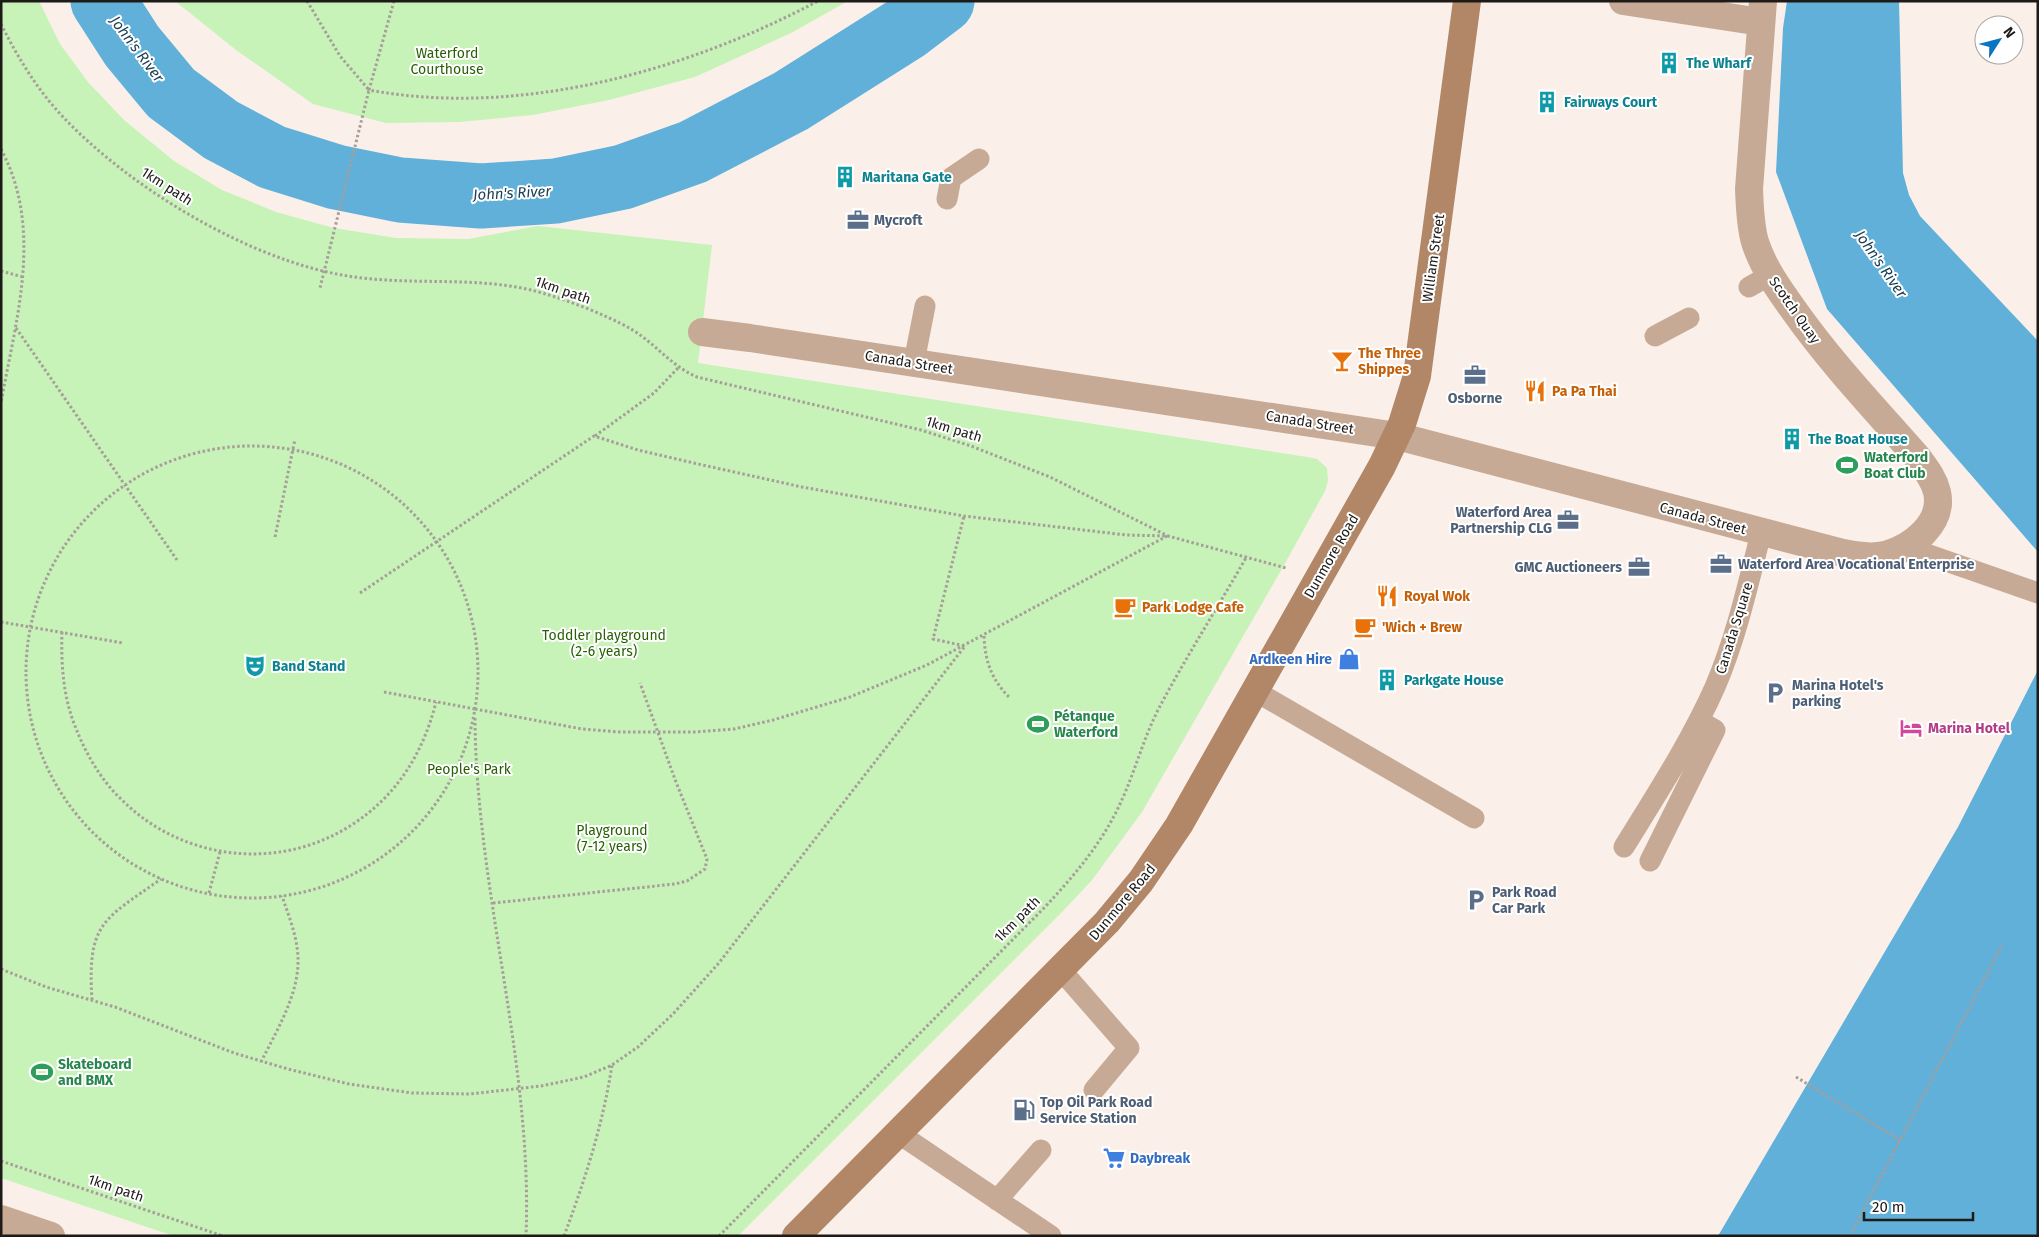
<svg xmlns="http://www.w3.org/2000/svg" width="2039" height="1237" font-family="'Fira Sans',sans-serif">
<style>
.green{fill:#c7f2b8}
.water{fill:#60b0da}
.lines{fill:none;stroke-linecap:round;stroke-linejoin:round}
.river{stroke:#60b0da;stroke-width:65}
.path{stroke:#a69e99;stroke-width:3;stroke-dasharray:2.5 2.5;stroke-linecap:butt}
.service{stroke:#c7aa95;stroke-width:21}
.pedestrian{stroke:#c7aa95;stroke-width:28}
.minor{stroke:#c7aa95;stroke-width:28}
.tertiary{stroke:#c7aa95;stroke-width:28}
.secondary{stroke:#b18768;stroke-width:28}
.labels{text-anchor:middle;stroke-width:4;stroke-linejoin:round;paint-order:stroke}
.park-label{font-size:14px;fill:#275f03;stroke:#fff}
.culture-label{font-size:14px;font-weight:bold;fill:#0d838f;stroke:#fff;text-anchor:start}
.street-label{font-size:14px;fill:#1d1a17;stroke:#fff}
.service-label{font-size:14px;font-weight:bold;fill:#4e5e75;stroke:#fff;text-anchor:start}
.food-label{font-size:14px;font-weight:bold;fill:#c56008;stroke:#fff;text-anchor:start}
.leisure-label{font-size:14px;font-weight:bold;fill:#27864d;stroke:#fff;text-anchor:start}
.shop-label{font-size:14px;font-weight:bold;fill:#366cbe;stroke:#fff;text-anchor:end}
.hotel-label{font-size:14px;font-weight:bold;fill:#b23c85;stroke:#fff;text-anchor:start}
.water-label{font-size:15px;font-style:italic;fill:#1e4154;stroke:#fff}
</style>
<rect width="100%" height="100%" fill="#faf0e9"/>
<path class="green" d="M 1,1 L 39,1 L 60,44 L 88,82 L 124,120 L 174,161 L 222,190 L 276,212 L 334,228 L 396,238 L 468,239 L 538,226 L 712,245 L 698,363 L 1307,457 L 1317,459 L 1327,468 L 1328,481 L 1325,491 L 1283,567 L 1142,812 L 1092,880 L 1064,910 L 738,1236 L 174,1236 L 1,1178 Z
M 175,1 L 848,1 L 791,33 L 695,77 L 609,100 L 533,115 L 459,122 L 386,123 L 313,104 L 236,50 Z"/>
<path class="water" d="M 1787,1 L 1899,1 L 1903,173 L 1909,195 L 1920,216 L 2038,341 L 2038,552 L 1827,309 L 1776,172 L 1783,28 Z
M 2038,670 L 2038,1236 L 1718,1236 L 1958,827 Z"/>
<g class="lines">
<path class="river" d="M 103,1 L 132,46 L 171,93 L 221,130 L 272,157 L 336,177 L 400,190 L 481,196 L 556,191 L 623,177 L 693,152 L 791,101 L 905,29 L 942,1"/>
<path class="path" d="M 307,1 L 340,56 L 369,90 L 320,288
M 394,1 L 369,90 C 519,118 686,71 818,1
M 1,24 C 18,58 38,91 65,119 C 132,189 251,261 348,276 C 409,286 471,276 531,290 C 560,297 605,314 631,329 C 655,343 671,366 697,377 L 921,430 L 971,446 L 1050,477 L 1168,536
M 1,149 C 44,230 16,318 1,403
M 1,271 L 23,277
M 16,328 L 177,560
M 595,436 L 654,393 L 678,368
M26 672a226 226 0 1 1 452 0a226 226 0 1 1-452 0Z
M 275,537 L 295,439
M 360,593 L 594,436 L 638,450 L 698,464 L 802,487 L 964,516 L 1126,535 L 1168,536 L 1286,568
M 1,622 L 123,643
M 62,632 C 61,664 63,696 75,726 C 85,752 100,779 121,799 C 181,860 277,872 350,826 C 396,797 423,754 436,702
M 984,636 C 985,660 991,679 1009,697
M 384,692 L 475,709
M 475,709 L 582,729 L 620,732 L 694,732 L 734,729 L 773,720 L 850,697 L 927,665 L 1167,536
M 475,718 C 476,892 533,1061 526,1236
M 209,893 L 220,852
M 493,903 L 675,884 L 687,881 L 705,869 L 707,859 L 676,782 L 640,683
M 1,969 L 46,987 L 115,1007 L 234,1053 L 288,1069 L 349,1084 L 412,1093 L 470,1094 L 541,1086 L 584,1077 L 612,1065 L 638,1047 L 673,1014 L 718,964 L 965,646 L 933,639 L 964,516
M 92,1000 C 87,923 103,920 161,879
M 261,1062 C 276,1032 297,997 298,964 C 299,940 289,917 282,896
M 1796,1077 L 1900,1140
M 1,1161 L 223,1236
M 564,1236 C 585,1180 603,1124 612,1065
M 719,1236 L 1044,908 C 1074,876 1102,843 1120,804 C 1135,772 1143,739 1159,708 C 1186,657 1218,607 1247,556
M 1850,1236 L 2002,945"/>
<path class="service" d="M 947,199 L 951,178 L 979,159
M 1749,287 L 1770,275
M 1655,336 L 1689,318
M 914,362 L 925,306
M 1906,547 L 2038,593
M 1255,691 L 1474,818
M 1624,847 C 1656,795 1690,743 1715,687 C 1736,638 1748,585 1761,533
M 1650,861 L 1715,730 L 1699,721
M 1060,969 L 1129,1048 L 1094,1090
M 898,1133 L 1051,1236
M 997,1200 L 1041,1150"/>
<path class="pedestrian" d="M 1623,1 L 1761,22"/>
<path class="minor" d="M 702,332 L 750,338 L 1397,436 L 1843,553 C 1857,556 1871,558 1885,555 C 1912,548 1944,523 1937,492 C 1934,479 1926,469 1918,458 C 1875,409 1831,363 1793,309 C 1778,288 1763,267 1755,242 C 1750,225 1750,208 1749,189 L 1763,1"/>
<path class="tertiary" d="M 1,1219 L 51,1236"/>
<path class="secondary" d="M 796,1236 L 1107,922 L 1141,881 L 1179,825 L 1382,466 L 1402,424 L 1417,376 L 1467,1"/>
</g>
<defs>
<g id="building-bare" transform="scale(1.725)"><path d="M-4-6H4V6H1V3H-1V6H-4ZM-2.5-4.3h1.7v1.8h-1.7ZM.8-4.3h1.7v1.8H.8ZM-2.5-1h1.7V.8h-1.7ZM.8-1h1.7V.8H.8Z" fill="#0f9aa8" stroke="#fff" stroke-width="2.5" paint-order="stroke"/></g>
<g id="office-bare" transform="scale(1.725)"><path d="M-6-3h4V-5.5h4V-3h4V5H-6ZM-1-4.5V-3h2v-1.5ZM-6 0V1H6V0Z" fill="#5c6f8a" stroke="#fff" stroke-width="2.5" paint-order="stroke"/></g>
<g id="bar-bare" transform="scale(1.725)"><path d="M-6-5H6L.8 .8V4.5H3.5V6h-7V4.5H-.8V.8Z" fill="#e8710a" stroke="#fff" stroke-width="2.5" paint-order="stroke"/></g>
<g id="restaurant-bare" transform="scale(1.725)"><path d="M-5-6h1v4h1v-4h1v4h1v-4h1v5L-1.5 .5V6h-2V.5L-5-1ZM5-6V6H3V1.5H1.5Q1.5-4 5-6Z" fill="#e8710a" stroke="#fff" stroke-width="2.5" paint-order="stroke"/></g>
<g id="stadium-bare" transform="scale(1.725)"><path d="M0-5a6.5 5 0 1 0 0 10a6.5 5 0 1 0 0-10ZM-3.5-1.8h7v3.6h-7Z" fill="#2e9e5b" stroke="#fff" stroke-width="2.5" paint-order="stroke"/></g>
<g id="cafe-bare" transform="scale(1.725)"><path d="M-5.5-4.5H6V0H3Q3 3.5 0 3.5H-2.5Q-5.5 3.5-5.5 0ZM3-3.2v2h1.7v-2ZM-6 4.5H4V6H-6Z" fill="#e8710a" stroke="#fff" stroke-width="2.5" paint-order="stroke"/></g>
<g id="shop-bare" transform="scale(1.725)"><path d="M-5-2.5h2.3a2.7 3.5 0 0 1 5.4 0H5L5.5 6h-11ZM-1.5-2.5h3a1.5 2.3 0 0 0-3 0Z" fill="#3f7fe0" stroke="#fff" stroke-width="2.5" paint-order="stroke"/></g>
<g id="theatre-bare" transform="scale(1.725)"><path d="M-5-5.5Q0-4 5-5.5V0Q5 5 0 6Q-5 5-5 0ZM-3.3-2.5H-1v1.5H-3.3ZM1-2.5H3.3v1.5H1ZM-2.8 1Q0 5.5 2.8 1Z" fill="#0f9aa8" stroke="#fff" stroke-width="2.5" paint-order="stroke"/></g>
<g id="parking-bare" transform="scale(1.725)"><path d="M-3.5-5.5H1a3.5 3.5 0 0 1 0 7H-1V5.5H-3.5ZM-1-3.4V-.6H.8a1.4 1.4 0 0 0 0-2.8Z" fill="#5c6f8a" stroke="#fff" stroke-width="2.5" paint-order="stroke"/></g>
<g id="hotel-bare" transform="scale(1.725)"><path d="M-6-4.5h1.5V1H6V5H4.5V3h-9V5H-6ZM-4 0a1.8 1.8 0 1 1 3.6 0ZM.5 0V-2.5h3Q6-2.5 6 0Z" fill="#d1479c" stroke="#fff" stroke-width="2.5" paint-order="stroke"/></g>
<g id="fuel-bare" transform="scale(1.725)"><path d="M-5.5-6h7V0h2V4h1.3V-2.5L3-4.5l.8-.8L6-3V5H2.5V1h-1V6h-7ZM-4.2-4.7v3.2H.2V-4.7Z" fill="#5c6f8a" stroke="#fff" stroke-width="2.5" paint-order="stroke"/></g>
<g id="supermarket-bare" transform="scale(1.725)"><path d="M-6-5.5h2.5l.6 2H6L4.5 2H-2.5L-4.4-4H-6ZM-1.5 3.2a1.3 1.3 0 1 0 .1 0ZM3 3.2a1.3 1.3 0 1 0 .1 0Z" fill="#3f7fe0" stroke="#fff" stroke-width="2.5" paint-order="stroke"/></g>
</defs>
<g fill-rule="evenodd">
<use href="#building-bare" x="1669" y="63"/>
<use href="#building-bare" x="1547" y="102"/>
<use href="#building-bare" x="845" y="177"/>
<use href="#office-bare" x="858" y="220"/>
<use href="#bar-bare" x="1342" y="361"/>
<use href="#office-bare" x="1475" y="375"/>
<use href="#restaurant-bare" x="1535" y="391"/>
<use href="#building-bare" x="1792" y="439"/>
<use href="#stadium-bare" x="1847" y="465"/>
<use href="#office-bare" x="1568" y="520"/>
<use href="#office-bare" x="1721" y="564"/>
<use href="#office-bare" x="1639" y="567"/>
<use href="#restaurant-bare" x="1387" y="596"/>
<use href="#cafe-bare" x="1125" y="607"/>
<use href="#cafe-bare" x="1365" y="627"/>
<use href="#shop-bare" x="1349" y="659"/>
<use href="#theatre-bare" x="255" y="666"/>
<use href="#building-bare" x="1387" y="680"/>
<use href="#parking-bare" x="1775" y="693"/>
<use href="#stadium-bare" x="1038" y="724"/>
<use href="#hotel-bare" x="1911" y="728"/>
<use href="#parking-bare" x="1476" y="900"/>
<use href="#stadium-bare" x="42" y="1072"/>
<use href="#fuel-bare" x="1024" y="1110"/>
<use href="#supermarket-bare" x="1114" y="1158"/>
</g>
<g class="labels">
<g class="park-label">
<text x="447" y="58">Waterford<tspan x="447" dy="16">Courthouse</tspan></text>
<text x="604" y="640">Toddler playground<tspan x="604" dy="16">(2-6 years)</tspan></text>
<text x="469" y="774">People's Park</text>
<text x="612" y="835">Playground<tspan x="612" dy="16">(7-12 years)</tspan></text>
</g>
<g class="culture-label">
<text x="1686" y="68">The Wharf</text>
<text x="1564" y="107">Fairways Court</text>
<text x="862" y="182">Maritana Gate</text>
<text x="1808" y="444">The Boat House</text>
<text x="272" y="671">Band Stand</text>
<text x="1404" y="685">Parkgate House</text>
</g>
<g class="street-label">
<text transform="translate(167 186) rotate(33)" y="5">1km path</text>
<text transform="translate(1433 258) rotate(-82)" y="5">William Street</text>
<text transform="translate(563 290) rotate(19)" y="5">1km path</text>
<text transform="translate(1795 310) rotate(55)" y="5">Scotch Quay</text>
<text transform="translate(909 362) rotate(9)" y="5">Canada Street</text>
<text transform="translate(1310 422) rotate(9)" y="5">Canada Street</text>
<text transform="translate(954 429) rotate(17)" y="5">1km path</text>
<text transform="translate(1703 518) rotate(15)" y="5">Canada Street</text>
<text transform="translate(1331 556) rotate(-60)" y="5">Dunmore Road</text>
<text transform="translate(1734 628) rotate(-73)" y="5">Canada Square</text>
<text transform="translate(1122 902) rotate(-50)" y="5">Dunmore Road</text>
<text transform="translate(1017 919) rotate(-45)" y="5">1km path</text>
<text transform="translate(116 1188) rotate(19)" y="5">1km path</text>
</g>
<g class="service-label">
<text x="874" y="225">Mycroft</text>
<text x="1475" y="403" text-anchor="middle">Osborne</text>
<text x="1552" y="517" text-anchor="end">Waterford Area<tspan x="1552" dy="16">Partnership CLG</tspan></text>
<text x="1738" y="569">Waterford Area Vocational Enterprise</text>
<text x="1622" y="572" text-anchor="end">GMC Auctioneers</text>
<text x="1792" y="690">Marina Hotel's<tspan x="1792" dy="16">parking</tspan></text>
<text x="1492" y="897">Park Road<tspan x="1492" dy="16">Car Park</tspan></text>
<text x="1040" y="1107">Top Oil Park Road<tspan x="1040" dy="16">Service Station</tspan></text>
</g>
<g class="food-label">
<text x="1358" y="358">The Three<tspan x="1358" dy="16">Shippes</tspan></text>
<text x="1552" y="396">Pa Pa Thai</text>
<text x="1404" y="601">Royal Wok</text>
<text x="1142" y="612">Park Lodge Cafe</text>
<text x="1382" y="632">'Wich + Brew</text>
</g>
<g class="leisure-label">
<text x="1864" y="462">Waterford<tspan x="1864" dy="16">Boat Club</tspan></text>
<text x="1054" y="721">Pétanque<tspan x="1054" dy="16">Waterford</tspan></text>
<text x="58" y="1069">Skateboard<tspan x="58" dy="16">and BMX</tspan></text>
</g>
<g class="shop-label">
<text x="1332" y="664">Ardkeen Hire</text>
<text x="1130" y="1163" text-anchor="start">Daybreak</text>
</g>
<g class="hotel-label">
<text x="1928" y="733">Marina Hotel</text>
</g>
<g class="water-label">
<text transform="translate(137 49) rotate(53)" y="5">John's River</text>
<text transform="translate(512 193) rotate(-3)" y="5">John's River</text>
<text transform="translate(1881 264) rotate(55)" y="5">John's River</text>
</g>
</g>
<rect width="2039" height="1237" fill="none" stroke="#1d1a17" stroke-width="5"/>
<g transform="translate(1999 40) rotate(54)"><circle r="24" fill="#ffffff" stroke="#a5a3a2"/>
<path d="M0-4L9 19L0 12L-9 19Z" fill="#0a76c1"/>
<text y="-8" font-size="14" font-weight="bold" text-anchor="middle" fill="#1d1a17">N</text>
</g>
<path d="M1864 1212v8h109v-8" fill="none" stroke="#1d1a17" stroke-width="2.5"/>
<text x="1872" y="1212" font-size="15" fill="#1d1a17" stroke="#ffffff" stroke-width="4" paint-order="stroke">20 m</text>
</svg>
